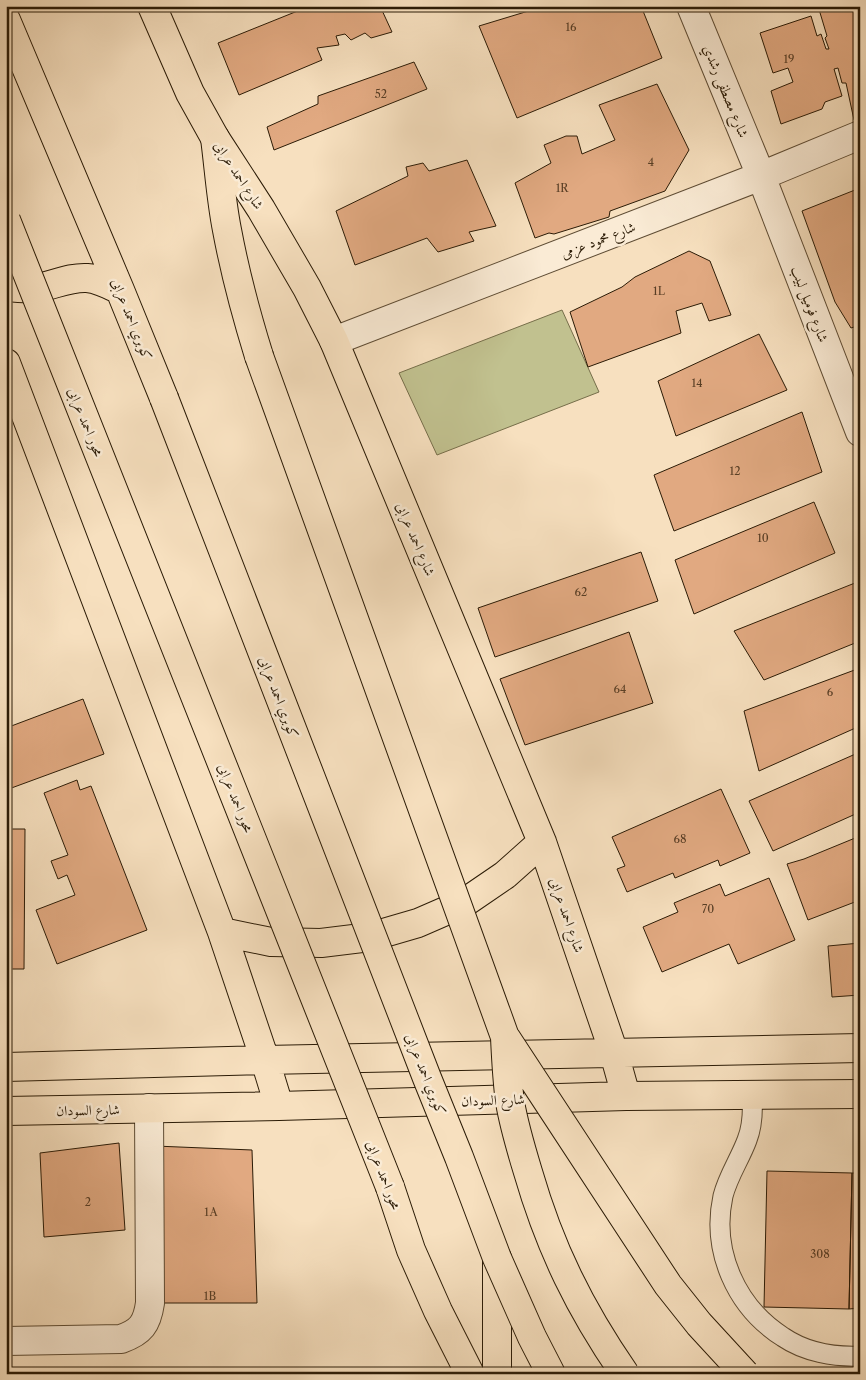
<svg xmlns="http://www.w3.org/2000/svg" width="866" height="1380" font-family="'Libre Caslon Text',Amiri,serif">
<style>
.green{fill:#c1c18f;stroke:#766e4a}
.building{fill:#e1a981;stroke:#2b1b06}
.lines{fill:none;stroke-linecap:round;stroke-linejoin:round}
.lane-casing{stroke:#5e4c34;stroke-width:21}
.street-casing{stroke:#5e4c34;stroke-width:30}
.primary-casing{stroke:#2b1b06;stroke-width:30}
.highway-casing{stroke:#2b1b06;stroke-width:30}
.lane{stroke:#faebd5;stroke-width:19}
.street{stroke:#faebd5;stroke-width:28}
.primary{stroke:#f7e0bf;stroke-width:28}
.highway{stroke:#f7e0bf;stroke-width:28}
.highway-bridge-casing{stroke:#2b1b06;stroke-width:30;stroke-linecap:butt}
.highway-bridge{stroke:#f7e0bf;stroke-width:28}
.labels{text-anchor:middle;stroke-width:5;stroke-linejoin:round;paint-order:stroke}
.number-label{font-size:11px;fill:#583e25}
.street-label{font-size:14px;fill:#2b1b06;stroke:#faebd5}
</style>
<rect width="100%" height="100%" fill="#f7e0bf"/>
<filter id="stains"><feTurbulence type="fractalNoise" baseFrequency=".004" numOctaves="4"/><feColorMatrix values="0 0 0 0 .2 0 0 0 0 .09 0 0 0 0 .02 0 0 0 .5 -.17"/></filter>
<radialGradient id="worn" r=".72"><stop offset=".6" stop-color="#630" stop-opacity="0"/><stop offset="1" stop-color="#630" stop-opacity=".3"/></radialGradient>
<path class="green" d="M 562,310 L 599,392 L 437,455 L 399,373 Z"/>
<path class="building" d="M 310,6 L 380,6 L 392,32 L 371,38 L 365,33 L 351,40 L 345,34 L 336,36 L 339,45 L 317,48 L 322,60 L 239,95 L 218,43 Z
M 545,6 L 641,6 L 662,58 L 517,118 L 479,26 Z
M 818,6 L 860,6 L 860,117 L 854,120 L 846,83 L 842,83 L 838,68 L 834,69 L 842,96 L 825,102 L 822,109 L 781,124 L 771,91 L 793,82 L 788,68 L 773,73 L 760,33 L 811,16 L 817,36 L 821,34 L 826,49 L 829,49 L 825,38 L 827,36 Z
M 414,62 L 427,89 L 274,150 L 267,127 L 318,104 L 318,96 Z
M 657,84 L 689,150 L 665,191 L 610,211 L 609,217 L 554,234 L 549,233 L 535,238 L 515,183 L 551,163 L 544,145 L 566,136 L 577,136 L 582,154 L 615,140 L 599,105 Z
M 467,160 L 496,226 L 469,232 L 474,241 L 438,252 L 427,238 L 355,265 L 336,211 L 408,176 L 406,167 L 423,163 L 429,171 Z
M 860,188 L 860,325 L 851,328 L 835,302 L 802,211 Z
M 689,251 L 710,261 L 731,315 L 709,321 L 702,303 L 676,311 L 681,333 L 588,367 L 570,312 L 622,287 L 635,277 Z
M 759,334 L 787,390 L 676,436 L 658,381 Z
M 802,412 L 822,472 L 674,531 L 654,475 Z
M 814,502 L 835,553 L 694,614 L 675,560 Z
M 641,552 L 658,601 L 495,657 L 478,608 Z
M 860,581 L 860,641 L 764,680 L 734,631 Z
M 629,632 L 653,703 L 525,745 L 500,679 Z
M 860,668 L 860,726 L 759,771 L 744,711 Z
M 83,699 L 104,754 L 6,790 L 6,728 Z
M 860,752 L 860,812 L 773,851 L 749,801 Z
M 77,780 L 80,790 L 91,786 L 147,930 L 57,964 L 36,910 L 75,895 L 67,875 L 58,879 L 51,861 L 68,855 L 44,793 Z
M 721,789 L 750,853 L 720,866 L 718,860 L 675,878 L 673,873 L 627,892 L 617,869 L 625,866 L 612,837 Z
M 6,829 L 25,829 L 24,969 L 6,969 Z
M 860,836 L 860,900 L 808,920 L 787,864 L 804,859 Z
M 769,878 L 795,940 L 738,964 L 729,944 L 662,972 L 643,927 L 678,912 L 674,903 L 720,884 L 725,896 Z
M 860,943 L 860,995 L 832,997 L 828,946 Z
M 119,1143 L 125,1230 L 44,1237 L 40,1153 Z
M 155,1146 L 252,1150 L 257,1303 L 157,1303 Z
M 767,1171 L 852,1173 L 849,1309 L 764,1307 Z
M 852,1173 L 860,1173 L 860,1308 L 849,1309 Z"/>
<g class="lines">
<g class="lane-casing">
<path id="lane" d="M 752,1095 C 753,1110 753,1125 747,1140 C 740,1159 728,1176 723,1196 C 711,1251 736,1307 783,1337 C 805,1352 834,1357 860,1356"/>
</g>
<g class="street-casing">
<path id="street" d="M 691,6 L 761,176 L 860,432
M 334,341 L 761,176 L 860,135
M 6,1341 L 121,1339 C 141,1332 147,1324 150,1303 L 149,1108"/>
</g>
<g class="primary-casing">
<path id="primary" d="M 152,6 L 190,93 L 215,138 L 261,209 L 307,288 L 334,341 L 542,842 L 614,1053 L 626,1096
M 6,363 L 222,932 L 265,1060 L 279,1106
M 222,932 L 271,942 L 321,943 L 370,937 L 418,923 L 464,903 L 505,875 L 542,842
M 6,1067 L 265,1060 L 860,1048
M 6,1111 L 279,1106 L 626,1096 L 860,1094"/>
</g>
<g class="highway-casing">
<path id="highway" d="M 6,20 L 120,290 L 164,398
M 215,138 C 219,169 221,200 227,230 C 235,273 246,314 259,356
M 6,287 C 16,288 27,289 37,288 C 54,285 70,277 87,278 C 99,279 110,285 120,290
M 390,1187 L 411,1250 L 438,1311 L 470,1374
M 497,1374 L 497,1258"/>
</g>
<use href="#lane" class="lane"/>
<use href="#street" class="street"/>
<use href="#primary" class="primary"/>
<use href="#highway" class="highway"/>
<g class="highway-bridge-casing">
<path id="highway-bridge" d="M 6,220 L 390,1187
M 259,356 L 505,1037 C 506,1059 507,1080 510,1102 C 514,1126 521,1149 528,1172 C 550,1248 580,1309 625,1374
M 164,398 L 427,1078 L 459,1157 L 497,1258 L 532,1337 L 551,1374
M 506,1038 L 668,1285 L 699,1324 L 745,1374"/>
</g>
<use href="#highway-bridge" class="highway-bridge"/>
</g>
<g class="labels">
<g class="number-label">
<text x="571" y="31">16</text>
<text x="789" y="63">19</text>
<text x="381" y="98">52</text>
<text x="651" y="166">4</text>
<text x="562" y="192">1R</text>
<text x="659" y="295">1L</text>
<text x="697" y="387">14</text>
<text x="735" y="475">12</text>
<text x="763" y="542">10</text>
<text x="581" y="596">62</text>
<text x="620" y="693">64</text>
<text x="830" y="696">6</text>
<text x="680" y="843">68</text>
<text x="708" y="913">70</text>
<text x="88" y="1206">2</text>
<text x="211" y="1216">1A</text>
<text x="820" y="1258">308</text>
<text x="210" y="1300">1B</text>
</g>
<g class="street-label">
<text transform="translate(726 91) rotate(68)" y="5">شارع مصطفى رشدي</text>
<text transform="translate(239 175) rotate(57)" y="5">شارع احمد عرابى</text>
<text transform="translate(598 240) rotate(-21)" y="5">شارع محمود عزمى</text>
<text transform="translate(810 304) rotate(69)" y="5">شارع فوميل لبيب</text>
<text transform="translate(132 319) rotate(68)" y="5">كوبري احمد عرابى</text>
<text transform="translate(86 422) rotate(68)" y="5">محور احمد عرابى</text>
<text transform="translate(416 539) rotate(67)" y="5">شارع احمد عرابى</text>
<text transform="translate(279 697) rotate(69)" y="5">كوبري احمد عرابى</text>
<text transform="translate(236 798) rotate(68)" y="5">محور احمد عرابى</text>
<text transform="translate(567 915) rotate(71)" y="5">شارع احمد عرابى</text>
<text transform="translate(426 1074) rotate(68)" y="5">كوبري احمد عرابى</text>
<text transform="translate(493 1100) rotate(-2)" y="5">شارع السودان</text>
<text transform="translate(88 1110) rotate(-1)" y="5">شارع السودان</text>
<text transform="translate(384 1175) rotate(69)" y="5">محور احمد عرابى</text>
</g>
</g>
<rect width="866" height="1380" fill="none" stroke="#f7e0bf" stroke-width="25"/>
<rect x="8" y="8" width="851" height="1365" fill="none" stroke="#2b1b06" stroke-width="2.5"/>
<rect x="12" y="12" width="841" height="1355" fill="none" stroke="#2b1b06"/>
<rect width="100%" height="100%" filter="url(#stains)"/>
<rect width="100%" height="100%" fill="url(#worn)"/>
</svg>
